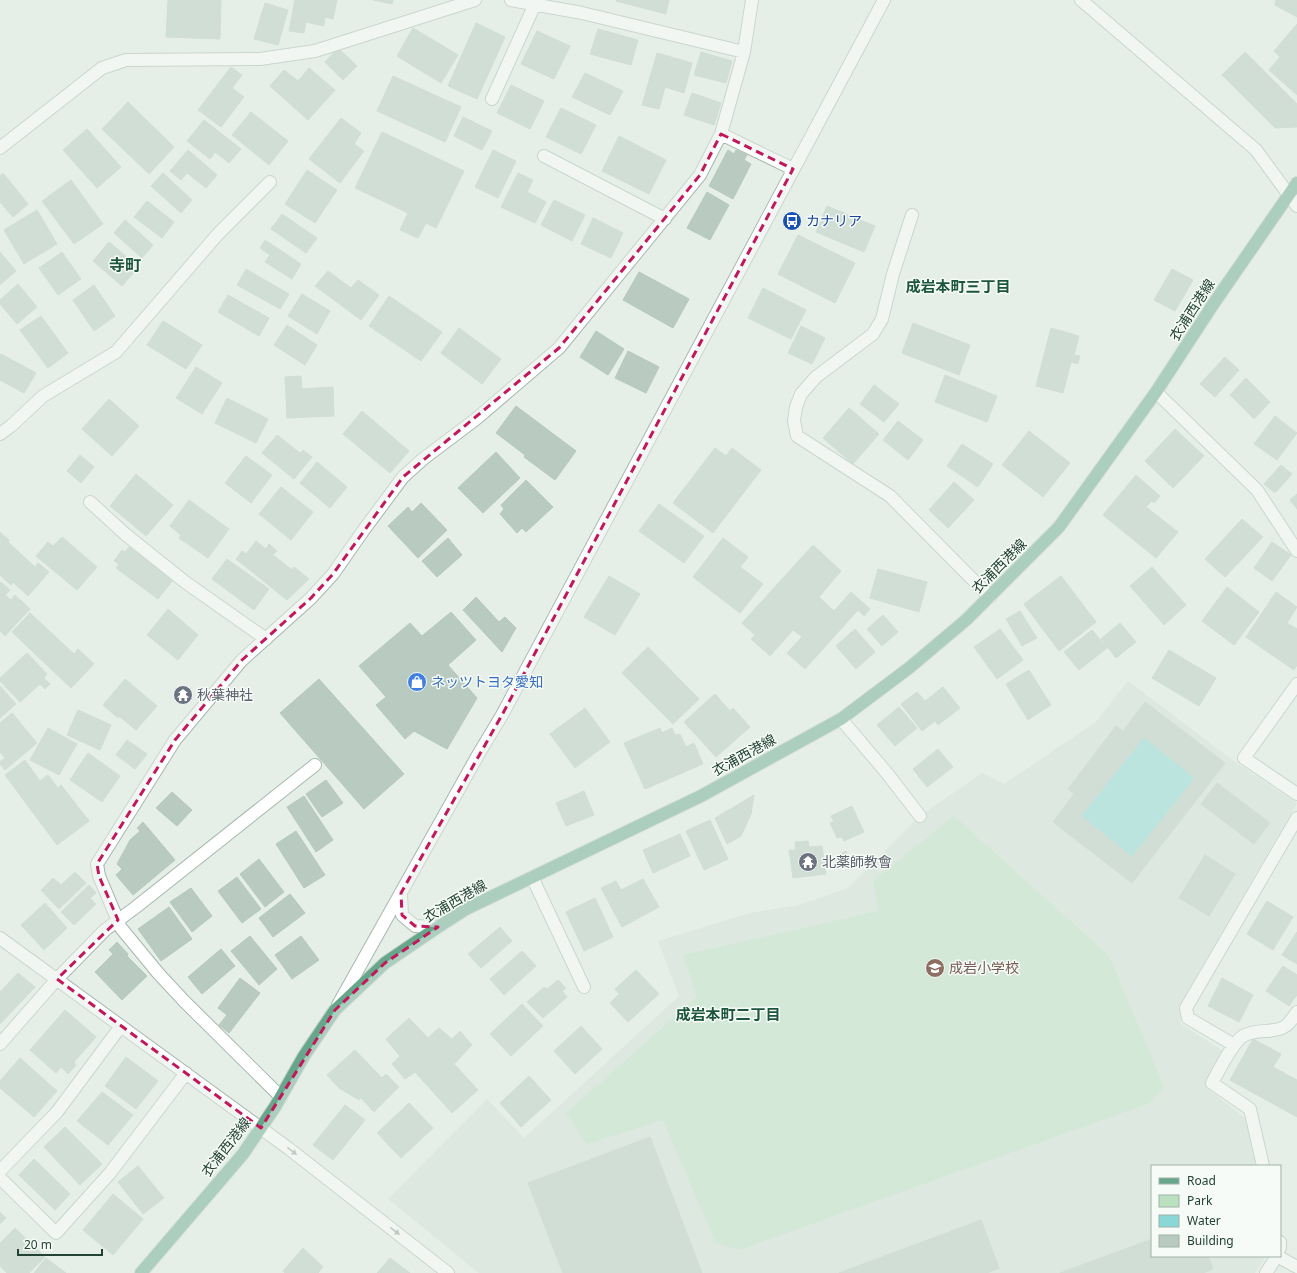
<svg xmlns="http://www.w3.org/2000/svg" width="1297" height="1273" font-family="'Noto Sans','Noto Sans JP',sans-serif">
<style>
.built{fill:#d2dfd7}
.green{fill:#bce1c0}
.water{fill:#89d7d6}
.building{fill:#b9cac1;stroke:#b6c9be;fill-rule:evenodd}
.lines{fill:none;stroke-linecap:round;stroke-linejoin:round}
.minor-casing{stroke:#a7b8ae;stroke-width:14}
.major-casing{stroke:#c1cac6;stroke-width:14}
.minor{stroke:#fff;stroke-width:12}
.major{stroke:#66a78c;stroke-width:12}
.oneway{fill:#90a09a}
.marked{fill:none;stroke:#c2185b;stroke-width:3;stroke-dasharray:8 5;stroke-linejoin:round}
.labels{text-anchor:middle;stroke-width:3;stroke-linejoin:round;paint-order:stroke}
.transit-label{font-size:14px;fill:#164399;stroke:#f6fbf7;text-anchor:start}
.street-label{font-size:14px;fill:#224234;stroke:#f6fbf7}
.shop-label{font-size:14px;fill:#366cbe;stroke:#f6fbf7;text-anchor:start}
.worship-label{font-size:14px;fill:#5b616d;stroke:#f6fbf7;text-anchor:start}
.education-label{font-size:14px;fill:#785e54;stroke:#f6fbf7;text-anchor:start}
.neighbourhood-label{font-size:15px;font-weight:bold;fill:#1c563e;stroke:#f6fbf7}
.quarter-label{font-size:16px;font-weight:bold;fill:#1c563e;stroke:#f6fbf7}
</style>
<rect width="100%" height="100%" fill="#e5efe8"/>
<path class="built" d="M 1128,681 L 1235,762 L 1297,803 L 1179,1006 L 1181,1024 L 1223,1051 L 1206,1082 L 1209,1090 L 1245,1118 L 1256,1166 L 1152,1166 L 1152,1256 L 1266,1256 L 1255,1273 L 479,1273 L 388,1199 L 487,1099 L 524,1138 L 679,996 L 658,941 L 750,913 L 799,905 L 848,888 L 920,816 L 982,773 L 1004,784 L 1096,722 Z"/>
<path class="green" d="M 954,816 L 1109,956 L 1164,1087 L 1150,1103 L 739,1250 L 716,1243 L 663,1120 L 587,1144 L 566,1113 L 697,997 L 683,955 L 879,911 L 873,881 Z"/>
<path class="water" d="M 1144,737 L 1195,778 L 1132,857 L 1081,816 Z"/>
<path class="building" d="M 168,0 L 221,0 L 220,39 L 166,37 Z
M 295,0 L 337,0 L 333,19 L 325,17 L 324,26 L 306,22 L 304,33 L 289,31 Z
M 373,0 L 393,0 L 392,4 Z
M 616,0 L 669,0 L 666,14 L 616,1 Z
M 1276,0 L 1297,0 L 1297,17 L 1275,5 Z
M 265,3 L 288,10 L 278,45 L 254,39 Z
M 476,23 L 505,37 L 477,99 L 448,86 Z
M 1297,24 L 1297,95 L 1269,70 L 1280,57 L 1274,51 Z
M 413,28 L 458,55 L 441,83 L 397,56 Z
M 598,29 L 638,40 L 631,65 L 590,54 Z
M 537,31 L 570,46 L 554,79 L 521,64 Z
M 338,48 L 357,66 L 343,80 L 325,62 Z
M 701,52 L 732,61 L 726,83 L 694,75 Z
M 1245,52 L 1297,104 L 1297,127 L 1275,128 L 1222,75 Z
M 657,53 L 692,63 L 684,93 L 665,87 L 659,109 L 642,105 Z
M 231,67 L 242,75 L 232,88 L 244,97 L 221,127 L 198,110 Z
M 309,68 L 335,90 L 308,120 L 270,86 L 284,70 L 298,81 Z
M 585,73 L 623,91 L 610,115 L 572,97 Z
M 393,76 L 461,107 L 445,142 L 377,111 Z
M 511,85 L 544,101 L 530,129 L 497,113 Z
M 692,93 L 721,103 L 714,125 L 684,115 Z
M 128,102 L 174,147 L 149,174 L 102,129 Z
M 561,108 L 596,125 L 581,154 L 546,137 Z
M 251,112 L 288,141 L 269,165 L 232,135 Z
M 463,117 L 492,131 L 482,150 L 454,136 Z
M 341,118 L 361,133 L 354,144 L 364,151 L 340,183 L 309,159 Z
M 204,120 L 241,149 L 229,163 L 215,152 L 210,159 L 187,141 Z
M 87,129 L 121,167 L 97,188 L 63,150 Z
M 382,132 L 464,171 L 436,228 L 426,223 L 418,238 L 400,230 L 408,213 L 355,188 Z
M 619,136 L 666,160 L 649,194 L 602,171 Z
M 188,150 L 217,175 L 206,188 L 187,173 L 181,180 L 170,171 Z
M 493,150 L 516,161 L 498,198 L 475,187 Z
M 728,150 L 734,154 L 736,150 L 747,155 L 744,160 L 751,164 L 733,199 L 709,186 Z
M 307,170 L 337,190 L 315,223 L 285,204 Z
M 3,173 L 28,204 L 13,217 L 0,202 L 0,176 Z
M 163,173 L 192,200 L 181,213 L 151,186 Z
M 518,173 L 533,180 L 527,192 L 546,202 L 535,223 L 501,207 Z
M 71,180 L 103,224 L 74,244 L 42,201 Z
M 707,192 L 729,205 L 710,240 L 687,228 Z
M 554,200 L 585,215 L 572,241 L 541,225 Z
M 147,201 L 174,222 L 162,238 L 134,217 Z
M 827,206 L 875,226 L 864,252 L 816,232 Z
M 37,210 L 57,244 L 24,264 L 4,230 Z
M 282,214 L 317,238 L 306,253 L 271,229 Z
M 593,218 L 623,233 L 611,258 L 581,244 Z
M 125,220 L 153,245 L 142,258 L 114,233 Z
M 798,235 L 855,263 L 835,303 L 778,274 Z
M 265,240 L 301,264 L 292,279 L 265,262 L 270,255 L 260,248 Z
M 109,242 L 139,267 L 122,286 L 93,261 Z
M 0,252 L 16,271 L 0,285 Z
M 62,252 L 81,279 L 58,295 L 39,268 Z
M 246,269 L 289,294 L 280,309 L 237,285 Z
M 1172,269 L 1193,280 L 1175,311 L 1154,300 Z
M 328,271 L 351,288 L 358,280 L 379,295 L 361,320 L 315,286 Z
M 639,272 L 689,299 L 673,328 L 623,300 Z
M 18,284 L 37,307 L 17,324 L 0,304 L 0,300 Z
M 94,285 L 115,316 L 94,331 L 73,300 Z
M 763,288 L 806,310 L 791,339 L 748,318 Z
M 302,294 L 330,311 L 317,334 L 288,316 Z
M 228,295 L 269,318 L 259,336 L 218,312 Z
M 389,296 L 442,332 L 421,361 L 369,326 Z
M 41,316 L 68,353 L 48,368 L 20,330 Z
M 163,321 L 202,345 L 186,369 L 147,345 Z
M 913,323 L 970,345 L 959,375 L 902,353 Z
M 287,325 L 317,345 L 305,365 L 274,345 Z
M 801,326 L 825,338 L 812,364 L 788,353 Z
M 459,328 L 501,359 L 482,384 L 441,353 Z
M 1051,328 L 1079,336 L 1074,355 L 1080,356 L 1078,364 L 1071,362 L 1063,393 L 1036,386 Z
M 596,331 L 624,349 L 608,375 L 580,357 Z
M 628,351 L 659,367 L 646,393 L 615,378 Z
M 1,354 L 36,373 L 24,393 L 0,380 L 0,356 Z
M 1225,357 L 1239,370 L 1215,397 L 1200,384 Z
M 196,367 L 222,383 L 202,414 L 176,398 Z
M 945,375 L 997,396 L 987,422 L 935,402 Z
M 301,376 L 302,389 L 333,387 L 334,416 L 287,418 L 285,377 Z
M 1246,378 L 1270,402 L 1254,419 L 1230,395 Z
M 874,385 L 899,404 L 884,422 L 860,404 Z
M 227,398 L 268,419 L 256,443 L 215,423 Z
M 109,399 L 139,426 L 112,456 L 82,429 Z
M 516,406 L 576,451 L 555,480 L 524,457 L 525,455 L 496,433 Z
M 849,408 L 879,434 L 853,464 L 823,438 Z
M 362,411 L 409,451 L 390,473 L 343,434 Z
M 1275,416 L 1297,433 L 1277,460 L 1254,444 Z
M 898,421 L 923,440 L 908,460 L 883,440 Z
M 1175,429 L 1204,456 L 1173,488 L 1145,461 Z
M 1029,431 L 1070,463 L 1043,497 L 1002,465 Z
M 277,435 L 300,453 L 303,450 L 312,457 L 294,479 L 262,453 Z
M 962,444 L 993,464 L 978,487 L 947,466 Z
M 715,448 L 726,456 L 732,448 L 761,470 L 713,533 L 673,503 Z
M 496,452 L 520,478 L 483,513 L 458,488 Z
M 80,455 L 94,467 L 81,483 L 67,471 Z
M 246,456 L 272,475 L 251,503 L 225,483 Z
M 317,462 L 347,487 L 330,508 L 300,483 Z
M 1281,465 L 1292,474 L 1275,493 L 1264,484 Z
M 136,474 L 173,505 L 146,536 L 110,506 Z
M 1136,475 L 1160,496 L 1154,503 L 1152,501 L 1146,507 L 1178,532 L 1156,558 L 1103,515 Z
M 526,480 L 553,507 L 526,532 L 522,528 L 517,533 L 500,514 L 504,509 L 501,505 Z
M 954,482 L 974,500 L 948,528 L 929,510 Z
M 281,487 L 313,512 L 291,540 L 259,514 Z
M 1297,494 L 1297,509 L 1290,500 Z
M 189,500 L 229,529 L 208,558 L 179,538 L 181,535 L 170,526 Z
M 421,503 L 447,530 L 418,558 L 388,526 L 408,507 L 412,512 Z
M 659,504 L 704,536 L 684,563 L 639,531 Z
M 1242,519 L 1263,537 L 1225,577 L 1205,559 Z
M 0,532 L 9,540 L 8,542 L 35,567 L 38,563 L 49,572 L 28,596 L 13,582 L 11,585 L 0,575 Z
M 62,537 L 97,567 L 77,590 L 36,556 L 48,542 L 53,546 Z
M 448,538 L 462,555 L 437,577 L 422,561 Z
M 723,538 L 748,557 L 740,567 L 763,584 L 740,613 L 693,577 Z
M 256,541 L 266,549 L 269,544 L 277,551 L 273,555 L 292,570 L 294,567 L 309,579 L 287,600 L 236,559 L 242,551 L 246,554 Z
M 1272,542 L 1291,555 L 1272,581 L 1254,568 Z
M 813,545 L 841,571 L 819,597 L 834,611 L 851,592 L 870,609 L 864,616 L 858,610 L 805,669 L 787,653 L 802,637 L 793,630 L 770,656 L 751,639 L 755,635 L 742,623 Z
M 129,547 L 173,580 L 158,599 L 116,568 L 119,564 L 114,561 L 122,550 L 125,552 Z
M 227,559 L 269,589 L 254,610 L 212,579 Z
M 1152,567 L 1186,605 L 1164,625 L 1130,586 Z
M 878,569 L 927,582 L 919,612 L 870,598 Z
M 609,576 L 640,594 L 615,635 L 584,617 Z
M 1061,576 L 1096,622 L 1059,651 L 1024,604 Z
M 1,582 L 10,590 L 5,595 L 11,600 L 15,595 L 30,609 L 5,636 L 0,631 L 0,583 Z
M 1227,587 L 1259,612 L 1234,645 L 1202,621 Z
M 1276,592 L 1297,607 L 1287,623 L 1297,629 L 1297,665 L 1294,670 L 1246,637 Z
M 476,597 L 499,622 L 505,617 L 516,628 L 502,652 L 463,610 Z
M 168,609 L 198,635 L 178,660 L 147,635 Z
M 1020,611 L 1037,638 L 1022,646 L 1006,619 Z
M 451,612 L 476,640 L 448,665 L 477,698 L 447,749 L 414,731 L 405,739 L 376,705 L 386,697 L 359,666 L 410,623 L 422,636 Z
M 30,613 L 74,654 L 78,649 L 94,664 L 71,688 L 12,632 Z
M 883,615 L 898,632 L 882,646 L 867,629 Z
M 1120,623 L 1136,642 L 1116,658 L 1101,639 Z
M 855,629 L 875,652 L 856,669 L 836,646 Z
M 1000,629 L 1023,660 L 997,679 L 974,647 Z
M 1092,630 L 1107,648 L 1079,670 L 1064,652 Z
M 648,647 L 699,699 L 673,724 L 622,673 Z
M 1169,650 L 1216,678 L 1199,706 L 1152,678 Z
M 27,653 L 47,674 L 44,678 L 50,684 L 45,689 L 40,684 L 20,702 L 0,681 L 0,678 Z
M 1029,670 L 1051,705 L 1028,720 L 1006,684 Z
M 125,679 L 157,706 L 136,730 L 119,716 L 118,718 L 103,705 Z
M 319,679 L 404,774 L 364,809 L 280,713 Z
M 182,685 L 193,694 L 184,704 L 173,695 Z
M 0,686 L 16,704 L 0,718 Z
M 943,687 L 960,708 L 938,725 L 935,721 L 922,731 L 901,704 L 917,692 L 925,701 Z
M 715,694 L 730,711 L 733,708 L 750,727 L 716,757 L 684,722 Z
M 1145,702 L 1225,763 L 1132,883 L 1053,822 L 1074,794 L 1068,789 L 1116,726 L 1123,731 ZM 1144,737 L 1195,778 L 1132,857 L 1081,816 Z
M 899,707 L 917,728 L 895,746 L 877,725 Z
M 585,708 L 610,742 L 575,768 L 550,734 Z
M 78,710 L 111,725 L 100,750 L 67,735 Z
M 12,713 L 37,743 L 5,770 L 0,764 L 0,762 L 5,758 L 0,752 L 0,723 Z
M 48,728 L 77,744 L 59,775 L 30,760 Z
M 660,728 L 662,733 L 672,728 L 675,735 L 680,734 L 686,747 L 694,743 L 703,764 L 645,789 L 624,743 Z
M 127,740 L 147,754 L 135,769 L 116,755 Z
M 938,749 L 953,767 L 927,787 L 913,769 Z
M 88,753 L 120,776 L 102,802 L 70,780 Z
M 25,760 L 40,781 L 48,775 L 58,788 L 61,785 L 89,821 L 57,845 L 5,775 Z
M 326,780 L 343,803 L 322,817 L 306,794 Z
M 1217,783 L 1270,823 L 1254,844 L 1201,804 Z
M 584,791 L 594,815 L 566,826 L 556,803 Z
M 172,792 L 192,810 L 177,826 L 156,808 Z
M 754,795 L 751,814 L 741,836 L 727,844 L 715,818 Z
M 304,796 L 333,840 L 316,852 L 287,807 Z
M 852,806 L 864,832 L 844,841 L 842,837 L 837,838 L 830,823 L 834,822 L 831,816 Z
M 710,820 L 728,859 L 704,870 L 686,831 Z
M 143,822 L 175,860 L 133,895 L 116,875 L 122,869 L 117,864 L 130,840 L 140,831 L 137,828 Z
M 296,831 L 325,875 L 304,888 L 276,844 Z
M 680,834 L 690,856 L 653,873 L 643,850 Z
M 808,841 L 809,847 L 822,846 L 826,874 L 793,878 L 789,850 L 796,850 L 795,842 Z
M 846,851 L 852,865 L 841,869 L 836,856 Z
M 1205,855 L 1235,874 L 1209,916 L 1179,898 Z
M 259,859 L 284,892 L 265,907 L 240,874 Z
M 75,872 L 86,883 L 59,909 L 41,890 L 53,878 L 61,885 Z
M 237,877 L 261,909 L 242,923 L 218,891 Z
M 643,879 L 659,907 L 622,927 L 601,888 L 616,881 L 621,890 Z
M 89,885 L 96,893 L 90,898 L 96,904 L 74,925 L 61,912 Z
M 191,888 L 212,916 L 192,932 L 170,902 Z
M 290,894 L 305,913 L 273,937 L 259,918 Z
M 595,898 L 613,937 L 584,951 L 566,912 Z
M 1267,901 L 1293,917 L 1273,950 L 1247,934 Z
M 45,903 L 67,928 L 44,950 L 21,925 Z
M 169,907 L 192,939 L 161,961 L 138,929 Z
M 500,927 L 512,941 L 481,968 L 468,954 Z
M 1297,932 L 1297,964 L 1282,955 Z
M 250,936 L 277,969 L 259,985 L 231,951 Z
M 301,936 L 319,960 L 292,979 L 275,955 Z
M 117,942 L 128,954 L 127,956 L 147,976 L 122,1000 L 95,972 L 113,954 L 109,950 Z
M 221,949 L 235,966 L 202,994 L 188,977 Z
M 522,951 L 536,966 L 504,995 L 490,979 Z
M 1283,966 L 1297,975 L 1297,995 L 1289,1006 L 1266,991 Z
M 636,970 L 659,994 L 628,1022 L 610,1003 L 619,994 L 615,989 Z
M 18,973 L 35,987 L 0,1024 L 0,992 Z
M 240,978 L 260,993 L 229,1033 L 219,1025 L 227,1015 L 218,1008 Z
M 1222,978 L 1253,995 L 1239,1022 L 1208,1006 Z
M 558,980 L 566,988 L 562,991 L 567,997 L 543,1018 L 527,1002 L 544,987 L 547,989 Z
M 522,1004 L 543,1026 L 511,1056 L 490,1034 Z
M 65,1010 L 96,1037 L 74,1062 L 76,1065 L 68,1074 L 61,1067 L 56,1073 L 30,1050 Z
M 409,1018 L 428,1038 L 439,1028 L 452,1039 L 460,1031 L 472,1045 L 454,1064 L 478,1090 L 452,1113 L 415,1072 L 405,1079 L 392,1064 L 400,1056 L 386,1039 Z
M 581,1026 L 602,1049 L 575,1074 L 554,1051 Z
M 1253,1039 L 1281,1054 L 1273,1067 L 1297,1080 L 1297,1117 L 1230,1080 Z
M 355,1050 L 382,1078 L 386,1074 L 399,1087 L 374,1112 L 361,1098 L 359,1100 L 339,1088 L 327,1075 Z
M 126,1057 L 158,1081 L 136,1109 L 105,1086 Z
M 20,1058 L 57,1091 L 34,1117 L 0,1088 L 0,1081 Z
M 529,1076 L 551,1100 L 521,1127 L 500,1103 Z
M 102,1092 L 133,1115 L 108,1145 L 77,1121 Z
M 409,1103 L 433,1128 L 401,1158 L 377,1133 Z
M 345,1105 L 365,1120 L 333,1160 L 313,1145 Z
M 65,1127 L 102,1164 L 80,1185 L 44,1147 Z
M 650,1137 L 702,1273 L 563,1273 L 528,1183 Z
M 34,1159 L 70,1194 L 55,1210 L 19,1175 Z
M 138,1166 L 164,1198 L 143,1214 L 118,1182 Z
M 113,1194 L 143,1219 L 113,1255 L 83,1230 Z
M 0,1212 L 6,1218 L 0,1224 Z
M 981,1220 L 999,1268 L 987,1273 L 839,1273 Z
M 15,1228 L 45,1257 L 29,1273 L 7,1273 L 0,1266 L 0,1243 Z
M 1152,1239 L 1152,1256 L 1208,1256 L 1213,1269 L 1203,1273 L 1060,1273 Z
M 303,1248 L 323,1267 L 318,1273 L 285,1273 L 283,1271 Z
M 46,1258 L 66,1273 L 34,1273 Z
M 390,1258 L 410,1273 L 377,1273 Z"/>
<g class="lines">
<g class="minor-casing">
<path id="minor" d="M 511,0 L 582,13 L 744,52
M 1081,0 L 1256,150 L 1297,206
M 492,99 L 535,4
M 721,134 L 793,169
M 0,148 L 102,68 L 126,60 L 260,59 L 315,51 L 475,0
M 544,156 L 665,219
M 912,215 L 893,274 L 882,319 L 873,334 L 816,377 L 801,394 L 796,407 L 794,421 L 797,436 L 890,496 L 990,597
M 1156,392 L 1257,490 L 1297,551
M 0,434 L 11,426 L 43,396 L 116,352 L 218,234 L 270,182
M 90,502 L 125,534 L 185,582 L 266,639
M 1297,684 L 1244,758 L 1297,794
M 841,719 L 886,772 L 920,816
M 532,877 L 584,987
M 401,893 L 402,915 L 415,926 L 438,927
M 0,938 L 288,1148 L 448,1273
M 338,1005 L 478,755 L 502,715 L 884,0
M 0,1044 L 57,979 L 105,930 L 136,907 L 315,765
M 1234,1045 L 1188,1018 L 1186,1008 L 1297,818
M 281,1097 L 184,1001 L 158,973 L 121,928 L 99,876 L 97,864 L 175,740 L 242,660 L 311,598 L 333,574 L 363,531 L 403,477 L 423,459 L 476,419 L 559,348 L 700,175 L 721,134 L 744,52 L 752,0
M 1263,1166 L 1250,1109 L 1212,1083 C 1218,1072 1233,1042 1243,1036 C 1255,1029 1270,1033 1282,1028 C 1289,1025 1293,1018 1297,1012
M 0,1171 L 57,1112 L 121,1026
M 0,1178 L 56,1233 L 110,1173 L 186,1073
M 1280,1242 L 1280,1248
M 1277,1256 L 1297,1267
M 1266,1273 L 1277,1256"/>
</g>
<g class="major-casing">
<path id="major" d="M 141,1273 L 243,1154 L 275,1107 L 304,1056 L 335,1010 L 385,963 L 438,927 L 466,909 L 701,796 L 841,719 L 909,668 L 966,620 L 1059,527 L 1156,392 L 1214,303 L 1297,183"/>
</g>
<use href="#minor" class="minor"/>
<use href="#major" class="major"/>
</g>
<defs><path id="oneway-solid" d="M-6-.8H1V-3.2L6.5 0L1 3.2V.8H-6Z"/></defs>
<g class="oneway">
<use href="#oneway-solid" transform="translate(292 1151) rotate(38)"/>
<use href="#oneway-solid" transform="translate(395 1231) rotate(38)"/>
</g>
<path d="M0 0H1297V1273H0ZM 721,134 L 793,169 L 502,715 L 401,893 L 402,915 L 415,926 L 438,927 L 385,963 L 335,1010 L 261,1128 L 57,979 L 118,920 L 99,876 L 97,864 L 175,740 L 242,660 L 311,598 L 333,574 L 403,477 L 559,348 L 700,175 Z" fill="#e5efe8" fill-opacity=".55" fill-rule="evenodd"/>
<path class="marked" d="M 721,134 L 793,169 L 502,715 L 401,893 L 402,915 L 415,926 L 438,927 L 385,963 L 335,1010 L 261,1128 L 57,979 L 118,920 L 99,876 L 97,864 L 175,740 L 242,660 L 311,598 L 333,574 L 403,477 L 559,348 L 700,175 Z"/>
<defs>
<g id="bus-disc" transform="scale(1)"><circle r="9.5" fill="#1a4fb4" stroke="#f6fbf7"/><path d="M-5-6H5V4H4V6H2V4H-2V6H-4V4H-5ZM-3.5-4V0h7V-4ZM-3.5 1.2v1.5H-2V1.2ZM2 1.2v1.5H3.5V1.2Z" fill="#fff"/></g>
<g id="shop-disc" transform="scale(1)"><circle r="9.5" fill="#3f7fe0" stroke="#f6fbf7"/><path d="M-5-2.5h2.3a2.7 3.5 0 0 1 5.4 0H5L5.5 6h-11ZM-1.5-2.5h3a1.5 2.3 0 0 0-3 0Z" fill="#fff"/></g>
<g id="temple-disc" transform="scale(1)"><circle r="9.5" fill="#6b7280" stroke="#f6fbf7"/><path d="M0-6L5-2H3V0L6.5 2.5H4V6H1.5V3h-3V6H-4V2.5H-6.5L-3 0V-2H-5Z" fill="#fff"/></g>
<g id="school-disc" transform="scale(1)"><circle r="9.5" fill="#8d6e63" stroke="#f6fbf7"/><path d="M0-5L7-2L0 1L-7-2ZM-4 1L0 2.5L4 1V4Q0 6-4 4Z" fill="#fff"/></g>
</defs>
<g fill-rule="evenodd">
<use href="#bus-disc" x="792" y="221"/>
<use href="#shop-disc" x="417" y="682"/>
<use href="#temple-disc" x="183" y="695"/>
<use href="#temple-disc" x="808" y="862"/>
<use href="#school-disc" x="935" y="968"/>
</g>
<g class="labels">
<g class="transit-label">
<text x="806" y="226">カナリア</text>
</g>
<g class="street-label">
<text transform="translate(1192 310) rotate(-57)" y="5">衣浦西港線</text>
<text transform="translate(999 566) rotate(-45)" y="5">衣浦西港線</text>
<text transform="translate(744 755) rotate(-29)" y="5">衣浦西港線</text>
<text transform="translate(455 901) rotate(-30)" y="5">衣浦西港線</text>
<text transform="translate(226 1147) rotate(-52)" y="5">衣浦西港線</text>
</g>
<g class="shop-label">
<text x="431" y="687">ネッツトヨタ愛知</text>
</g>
<g class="worship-label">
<text x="197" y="700">秋葉神社</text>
<text x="822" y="867">北薬師教會</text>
</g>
<g class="education-label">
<text x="949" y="973">成岩小学校</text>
</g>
<g class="neighbourhood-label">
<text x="958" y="292">成岩本町三丁目</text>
<text x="728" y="1020">成岩本町二丁目</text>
</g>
<g class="quarter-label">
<text x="125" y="271">寺町</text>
</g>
</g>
<rect x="1151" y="1165" width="130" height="92" fill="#f6fbf7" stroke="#a1b1a9"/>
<rect x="1159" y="1178" width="20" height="6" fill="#66a78c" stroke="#a1b1a9"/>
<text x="1187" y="1185" font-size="12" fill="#224234">Road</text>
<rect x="1159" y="1195" width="20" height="12" fill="#bce1c0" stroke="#a1b1a9"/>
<text x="1187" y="1205" font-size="12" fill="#224234">Park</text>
<rect x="1159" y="1215" width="20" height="12" fill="#89d7d6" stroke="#a1b1a9"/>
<text x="1187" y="1225" font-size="12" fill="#224234">Water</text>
<rect x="1159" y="1235" width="20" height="12" fill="#b9cac1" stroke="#a1b1a9"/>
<text x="1187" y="1245" font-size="12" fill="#224234">Building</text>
<path d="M18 1249v6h84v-6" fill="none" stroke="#224234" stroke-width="2"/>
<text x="24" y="1249" font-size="12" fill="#224234" stroke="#f6fbf7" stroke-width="3" paint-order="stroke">20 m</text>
</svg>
